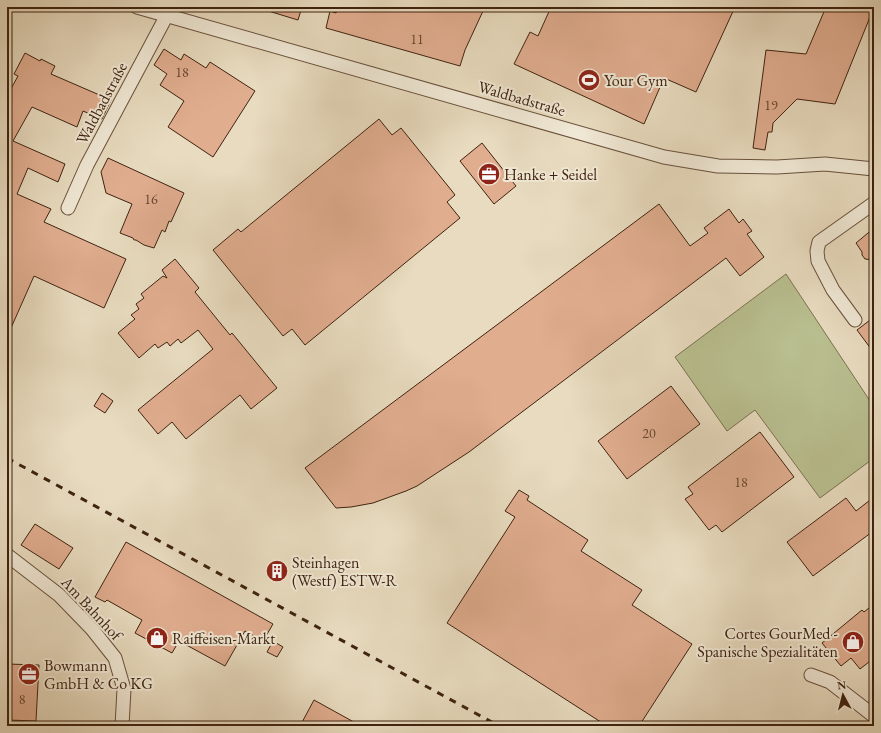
<svg xmlns="http://www.w3.org/2000/svg" width="881" height="733" font-family="'EB Garamond',serif">
<style>
.green{fill:#b9bf90;stroke:#7c7150}
.building{fill:#e0ad8f;stroke:#3f2310}
.lines{fill:none;stroke-linecap:round;stroke-linejoin:round}
.minor-casing{stroke:#69513c;stroke-width:15}
.minor{stroke:#f0e8d5;stroke-width:13}
.rail{stroke:#3f2310;stroke-width:3;stroke-dasharray:7 7;stroke-linecap:butt}
.labels{text-anchor:middle;stroke-width:4;stroke-linejoin:round;paint-order:stroke}
.number-label{font-size:14px;fill:#674630}
.poi-label{font-size:16px;fill:#3f2310;stroke:#f0e8d5;text-anchor:start}
.street-label{font-size:16px;fill:#3f2310;stroke:#f0e8d5}
</style>
<rect width="100%" height="100%" fill="#e8dbbf"/>
<filter id="stains"><feTurbulence type="fractalNoise" baseFrequency=".005" numOctaves="4"/><feColorMatrix values="0 0 0 0 .2 0 0 0 0 .09 0 0 0 0 .02 0 0 0 .5 -.17"/></filter>
<radialGradient id="worn" r=".72"><stop offset=".6" stop-color="#630" stop-opacity="0"/><stop offset="1" stop-color="#630" stop-opacity=".3"/></radialGradient>
<path class="green" d="M 786,274 L 874,407 L 874,458 L 820,498 L 755,410 L 727,431 L 675,357 Z"/>
<path class="building" d="M 266,7 L 302,7 L 298,20 L 265,10 Z
M 339,7 L 475,7 L 483,11 L 465,50 L 460,66 L 326,28 L 330,11 L 336,13 Z
M 551,7 L 735,7 L 696,92 L 664,78 L 644,124 L 514,64 L 530,32 L 538,36 Z
M 826,7 L 874,7 L 835,104 L 797,99 L 773,123 L 772,132 L 768,132 L 765,150 L 753,148 L 766,50 L 806,54 Z
M 164,49 L 181,60 L 184,54 L 206,68 L 210,62 L 255,91 L 213,157 L 168,127 L 184,101 L 160,85 L 167,74 L 154,65 Z
M 25,53 L 40,61 L 41,59 L 55,66 L 51,74 L 111,100 L 102,119 L 83,111 L 77,127 L 32,107 L 13,141 L 65,164 L 58,182 L 28,168 L 17,194 L 51,209 L 44,222 L 126,259 L 104,308 L 34,276 L 7,337 L 7,96 L 18,76 L 14,74 Z
M 379,119 L 392,135 L 401,128 L 452,191 L 455,195 L 447,202 L 460,218 L 305,345 L 292,329 L 283,336 L 213,250 L 238,229 L 241,232 Z
M 482,143 L 516,186 L 494,204 L 460,161 Z
M 108,158 L 184,193 L 171,222 L 169,221 L 165,232 L 162,230 L 154,248 L 144,245 L 136,240 L 134,240 L 133,238 L 120,233 L 132,204 L 106,193 L 101,172 Z
M 659,204 L 690,246 L 708,233 L 704,228 L 729,209 L 739,223 L 743,219 L 752,231 L 747,234 L 764,257 L 740,276 L 726,258 L 469,452 L 417,486 L 406,491 L 373,503 L 351,507 L 336,508 L 305,468 Z
M 874,228 L 874,260 L 865,259 L 862,255 L 862,252 L 856,243 Z
M 175,259 L 199,288 L 195,292 L 230,335 L 232,333 L 277,388 L 251,409 L 240,395 L 186,439 L 172,422 L 158,434 L 138,410 L 213,349 L 198,330 L 181,343 L 178,339 L 170,346 L 167,342 L 158,348 L 155,344 L 139,358 L 118,333 L 135,319 L 131,315 L 139,309 L 136,304 L 144,298 L 141,294 L 163,276 L 167,278 L 162,270 Z
M 874,317 L 874,353 L 857,330 Z
M 671,386 L 700,424 L 627,479 L 598,441 Z
M 102,393 L 113,401 L 105,413 L 94,406 Z
M 760,432 L 794,477 L 722,532 L 716,525 L 709,530 L 685,499 L 693,494 L 688,487 Z
M 519,490 L 529,496 L 527,500 L 588,540 L 581,551 L 642,590 L 632,605 L 692,644 L 639,726 L 607,726 L 447,623 L 515,517 L 505,511 Z
M 874,497 L 874,524 L 869,528 L 872,532 L 813,576 L 787,542 L 846,498 L 856,511 Z
M 35,524 L 73,548 L 59,569 L 21,545 Z
M 126,542 L 273,624 L 263,641 L 245,631 L 225,666 L 179,641 L 172,653 L 135,633 L 142,620 L 107,600 L 105,602 L 95,597 Z
M 874,604 L 874,658 L 860,669 L 851,658 L 841,666 L 822,643 L 862,610 L 864,612 Z
M 273,641 L 283,647 L 277,657 L 267,652 Z
M 7,664 L 39,665 L 36,721 L 7,720 Z
M 314,700 L 361,726 L 300,726 Z"/>
<g class="lines">
<g class="minor-casing">
<path id="minor" d="M 137,7 L 664,157 L 718,166 L 777,167 L 825,164 L 874,169
M 68,208 L 87,165 L 167,15
M 855,320 L 833,290 L 818,261 L 817,251 L 819,242 L 874,203
M 7,555 L 59,595 L 92,629 L 115,658 L 124,689 L 122,726
M 811,675 L 830,682 L 874,716"/>
</g>
<use href="#minor" class="minor"/>
<path class="rail" d="M 7,458 L 499,726"/>
</g>
<defs>
<g id="stadium-disc" transform="scale(1.15)"><circle r="9.5" fill="#8f2418" stroke="#f0e8d5"/><path d="M0-5a6.5 5 0 1 0 0 10a6.5 5 0 1 0 0-10ZM-3.5-1.8h7v3.6h-7Z" fill="#fff"/></g>
<g id="office-disc" transform="scale(1.15)"><circle r="9.5" fill="#8f2418" stroke="#f0e8d5"/><path d="M-6-3h4V-5.5h4V-3h4V5H-6ZM-1-4.5V-3h2v-1.5ZM-6 0V1H6V0Z" fill="#fff"/></g>
<g id="building-disc" transform="scale(1.15)"><circle r="9.5" fill="#8f2418" stroke="#f0e8d5"/><path d="M-4-6H4V6H1V3H-1V6H-4ZM-2.5-4.3h1.7v1.8h-1.7ZM.8-4.3h1.7v1.8H.8ZM-2.5-1h1.7V.8h-1.7ZM.8-1h1.7V.8H.8Z" fill="#fff"/></g>
<g id="shop-disc" transform="scale(1.15)"><circle r="9.5" fill="#8f2418" stroke="#f0e8d5"/><path d="M-5-2.5h2.3a2.7 3.5 0 0 1 5.4 0H5L5.5 6h-11ZM-1.5-2.5h3a1.5 2.3 0 0 0-3 0Z" fill="#fff"/></g>
</defs>
<g fill-rule="evenodd">
<use href="#stadium-disc" x="589" y="80"/>
<use href="#office-disc" x="489" y="174"/>
<use href="#building-disc" x="277" y="571"/>
<use href="#shop-disc" x="157" y="638"/>
<use href="#shop-disc" x="853" y="642"/>
<use href="#office-disc" x="29" y="674"/>
</g>
<g class="labels">
<g class="number-label">
<text x="417" y="44">11</text>
<text x="182" y="77">18</text>
<text x="771" y="110">19</text>
<text x="151" y="204">16</text>
<text x="649" y="438">20</text>
<text x="741" y="487">18</text>
<text x="22" y="704">8</text>
</g>
<g class="poi-label">
<text x="604" y="86">Your Gym</text>
<text x="504" y="180">Hanke + Seidel</text>
<text x="292" y="568">Steinhagen<tspan x="292" dy="18">(Westf) ESTW-R</tspan></text>
<text x="838" y="639" text-anchor="end">Cortes GourMed -<tspan x="838" dy="18">Spanische Spezialitäten</tspan></text>
<text x="172" y="644">Raiffeisen-Markt</text>
<text x="44" y="671">Bowmann<tspan x="44" dy="18">GmbH &amp; Co KG</tspan></text>
</g>
<g class="street-label">
<text transform="translate(522 98) rotate(16)" y="6">Waldbadstraße</text>
<text transform="translate(101 103) rotate(-62)" y="6">Waldbadstraße</text>
<text transform="translate(92 608) rotate(47)" y="6">Am Bahnhof</text>
</g>
</g>
<rect width="881" height="733" fill="none" stroke="#e8dbbf" stroke-width="24"/>
<rect x="8" y="8" width="865" height="717" fill="none" stroke="#3f2310" stroke-width="2"/>
<rect x="12" y="12" width="857" height="709" fill="none" stroke="#3f2310"/>
<g transform="translate(843 695) rotate(353)" stroke="#f0e8d5" stroke-width="3" paint-order="stroke">
<path d="M0-3L7 15L0 10L-7 15Z" fill="#3f2310"/>
<text y="-6" font-size="11" font-weight="bold" text-anchor="middle" fill="#3f2310">N</text>
</g>
<rect width="100%" height="100%" filter="url(#stains)"/>
<rect width="100%" height="100%" fill="url(#worn)"/>
</svg>
